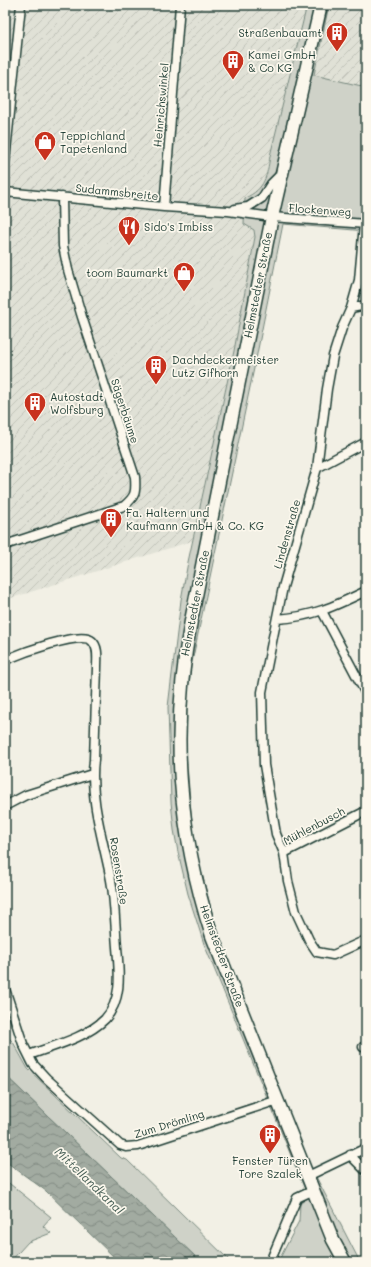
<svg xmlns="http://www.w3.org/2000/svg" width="371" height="1267" font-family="Mali,sans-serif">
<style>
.industrial{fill:url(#industrial-furrows)}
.green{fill:#cfd2c8;stroke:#77887e}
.water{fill:url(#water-waves);stroke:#6e7f75}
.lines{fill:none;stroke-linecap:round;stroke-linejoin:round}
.street-casing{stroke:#1f3d34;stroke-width:11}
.primary-casing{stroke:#1f3d34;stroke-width:15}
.street{stroke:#fbf7ec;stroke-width:8}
.primary{stroke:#fbf7ec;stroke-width:12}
.labels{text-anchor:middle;stroke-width:3.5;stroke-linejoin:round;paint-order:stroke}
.poi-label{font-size:11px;fill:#1f3d34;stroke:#fbf7ec;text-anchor:start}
.street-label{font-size:11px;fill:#1f3d34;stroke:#fbf7ec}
.water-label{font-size:12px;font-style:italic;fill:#465e55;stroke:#fbf7ec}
</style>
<defs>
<pattern id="industrial-furrows" width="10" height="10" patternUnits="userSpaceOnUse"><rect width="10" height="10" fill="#e0e1d6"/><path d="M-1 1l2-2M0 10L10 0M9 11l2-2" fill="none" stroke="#c0c2b8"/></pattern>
<pattern id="water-waves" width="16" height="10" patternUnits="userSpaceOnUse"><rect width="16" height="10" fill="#a2aba1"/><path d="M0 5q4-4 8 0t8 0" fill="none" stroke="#838c84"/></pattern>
</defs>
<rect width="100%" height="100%" fill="#f2f0e5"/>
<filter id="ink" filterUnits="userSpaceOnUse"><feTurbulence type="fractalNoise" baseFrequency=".025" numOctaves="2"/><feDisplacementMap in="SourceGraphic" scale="8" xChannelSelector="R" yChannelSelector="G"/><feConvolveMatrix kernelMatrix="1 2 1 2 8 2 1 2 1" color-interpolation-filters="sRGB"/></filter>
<g filter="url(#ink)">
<path class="industrial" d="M 5,5 L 307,5 L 270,156 L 267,172 L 261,187 L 256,192 L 245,199 L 247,225 L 254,230 L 255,237 L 234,351 L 192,541 L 5,600 Z
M 329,5 L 366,5 L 366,87 L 314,76 Z"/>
<path class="green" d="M 307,5 L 329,5 L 314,75 L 366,87 L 366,231 L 283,224 L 257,354 L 191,667 L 187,699 L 186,753 L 191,812 L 195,848 L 213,916 L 238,985 L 310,1165 L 360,1262 L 278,1262 L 299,1221 L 300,1204 L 308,1197 L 204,944 L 188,894 L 178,852 L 174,830 L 171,802 L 168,707 L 181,600 L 188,562 L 234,351 L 255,237 L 254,230 L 244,224 L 245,198 C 265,189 267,176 270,156 Z
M 5,1034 L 13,1042 L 28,1069 L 121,1158 L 127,1160 L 231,1262 L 201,1262 L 5,1075 Z
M 5,1180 L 51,1217 L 43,1226 L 51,1233 L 28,1242 L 10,1262 L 5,1262 Z"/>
<path class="water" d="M 5,1075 L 176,1238 L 201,1262 L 119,1262 L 46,1191 L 5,1161 Z"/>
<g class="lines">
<g class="street-casing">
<path id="street" d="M 5,161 L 21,5
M 5,192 L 164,207 L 228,211 L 272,217 L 366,224
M 164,207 L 180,5
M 235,209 L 248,207 L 262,198 L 271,184 L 282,173
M 364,224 L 359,280 L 351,308 L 342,328 L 333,356 L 327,389 L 317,468 L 283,587 L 262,692 L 264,765 L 276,834 L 284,853 L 288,881 L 296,912 L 309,940 L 317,952 L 333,955 L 366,940
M 351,308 L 366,305
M 317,468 L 366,442
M 5,545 L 124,506 C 136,496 136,492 135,477 L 82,317 L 68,270 L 63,246 L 62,197
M 322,611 L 366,694
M 277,619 C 312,617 335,606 366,591
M 5,660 C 19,654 81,630 92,641 C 99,647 97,659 97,667 L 94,760 C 89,798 104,843 111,880 C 115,902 115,924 117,947 C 119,972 123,999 105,1019 C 86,1038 53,1046 29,1055
M 5,806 L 26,795 L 92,774
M 284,853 L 366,811
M 5,989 L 23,1044 L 33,1064 L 46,1078 L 120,1145 L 126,1147 L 138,1146 L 278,1100
M 363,1047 L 366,1046
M 350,1155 L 366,1171
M 308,1176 L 366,1148
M 270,1262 L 297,1198 L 314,1190"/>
</g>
<g class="primary-casing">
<path id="primary" d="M 321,5 L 272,217 L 191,621 C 170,731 178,830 212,936 L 333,1240 L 345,1262"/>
</g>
<use href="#street" class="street"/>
<use href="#primary" class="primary"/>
</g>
</g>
<defs>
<g id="building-pin" transform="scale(1.15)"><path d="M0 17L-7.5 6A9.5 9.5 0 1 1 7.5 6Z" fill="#c8321e" stroke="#fbf7ec"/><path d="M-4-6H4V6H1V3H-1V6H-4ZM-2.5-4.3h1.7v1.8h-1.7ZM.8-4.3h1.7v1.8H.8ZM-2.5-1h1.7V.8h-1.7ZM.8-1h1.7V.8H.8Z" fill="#fff"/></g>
<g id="shop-pin" transform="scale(1.15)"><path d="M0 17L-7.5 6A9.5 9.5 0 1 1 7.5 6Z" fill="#c8321e" stroke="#fbf7ec"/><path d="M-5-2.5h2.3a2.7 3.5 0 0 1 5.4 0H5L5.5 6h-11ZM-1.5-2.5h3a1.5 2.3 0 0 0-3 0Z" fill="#fff"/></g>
<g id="restaurant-pin" transform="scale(1.15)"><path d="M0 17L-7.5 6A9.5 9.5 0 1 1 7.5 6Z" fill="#c8321e" stroke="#fbf7ec"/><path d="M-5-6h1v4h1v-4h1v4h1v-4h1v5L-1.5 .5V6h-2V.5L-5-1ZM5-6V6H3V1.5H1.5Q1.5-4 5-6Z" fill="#fff"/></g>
</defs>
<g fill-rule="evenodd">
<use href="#building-pin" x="337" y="33"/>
<use href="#building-pin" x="233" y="61"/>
<use href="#shop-pin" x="45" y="142"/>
<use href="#restaurant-pin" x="129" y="227"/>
<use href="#shop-pin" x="184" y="273"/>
<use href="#building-pin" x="156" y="366"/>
<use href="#building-pin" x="35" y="403"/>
<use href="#building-pin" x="111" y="519"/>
<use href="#building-pin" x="270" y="1135"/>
</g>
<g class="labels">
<g class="poi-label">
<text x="322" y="37" text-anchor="end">Straßenbauamt</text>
<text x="248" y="59">Kamei GmbH<tspan x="248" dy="13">&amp; Co KG</tspan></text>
<text x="60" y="140">Teppichland<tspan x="60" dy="13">Tapetenland</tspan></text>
<text x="144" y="231">Sido's Imbiss</text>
<text x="168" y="277" text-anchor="end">toom Baumarkt</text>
<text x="172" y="364">Dachdeckermeister<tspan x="172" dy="13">Lutz Gifhorn</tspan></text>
<text x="50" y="401">Autostadt<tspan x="50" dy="13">Wolfsburg</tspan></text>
<text x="126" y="517">Fa. Haltern und<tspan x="126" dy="13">Kaufmann GmbH &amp; Co. KG</tspan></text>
<text x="270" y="1165" text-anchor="middle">Fenster Türen<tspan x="270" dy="13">Tore Szalek</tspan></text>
</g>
<g class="street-label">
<text transform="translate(161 105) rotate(-85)" y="4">Heinrichswinkel</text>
<text transform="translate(117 192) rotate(6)" y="4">Sudammsbreite</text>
<text transform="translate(320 210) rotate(4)" y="4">Flockenweg</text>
<text transform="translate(258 285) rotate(-79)" y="4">Helmstedter Straße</text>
<text transform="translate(125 411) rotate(72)" y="4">Sägerbäume</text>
<text transform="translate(287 534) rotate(-74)" y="4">Lindenstraße</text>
<text transform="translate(195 603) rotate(-79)" y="4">Helmstedter Straße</text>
<text transform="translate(314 826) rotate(-28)" y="4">Mühlenbusch</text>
<text transform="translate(119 871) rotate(81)" y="4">Rosenstraße</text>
<text transform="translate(222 956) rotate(70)" y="4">Helmstedter Straße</text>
<text transform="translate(169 1124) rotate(-17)" y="4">Zum Drömling</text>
</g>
<g class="water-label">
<text transform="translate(89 1181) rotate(44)" y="4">Mittellandkanal</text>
</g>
</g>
<rect width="371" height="1267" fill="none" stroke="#fbf7ec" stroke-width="20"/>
<rect x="10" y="10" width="351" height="1247" fill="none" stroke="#1f3d34" stroke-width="1.5" filter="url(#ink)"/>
</svg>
